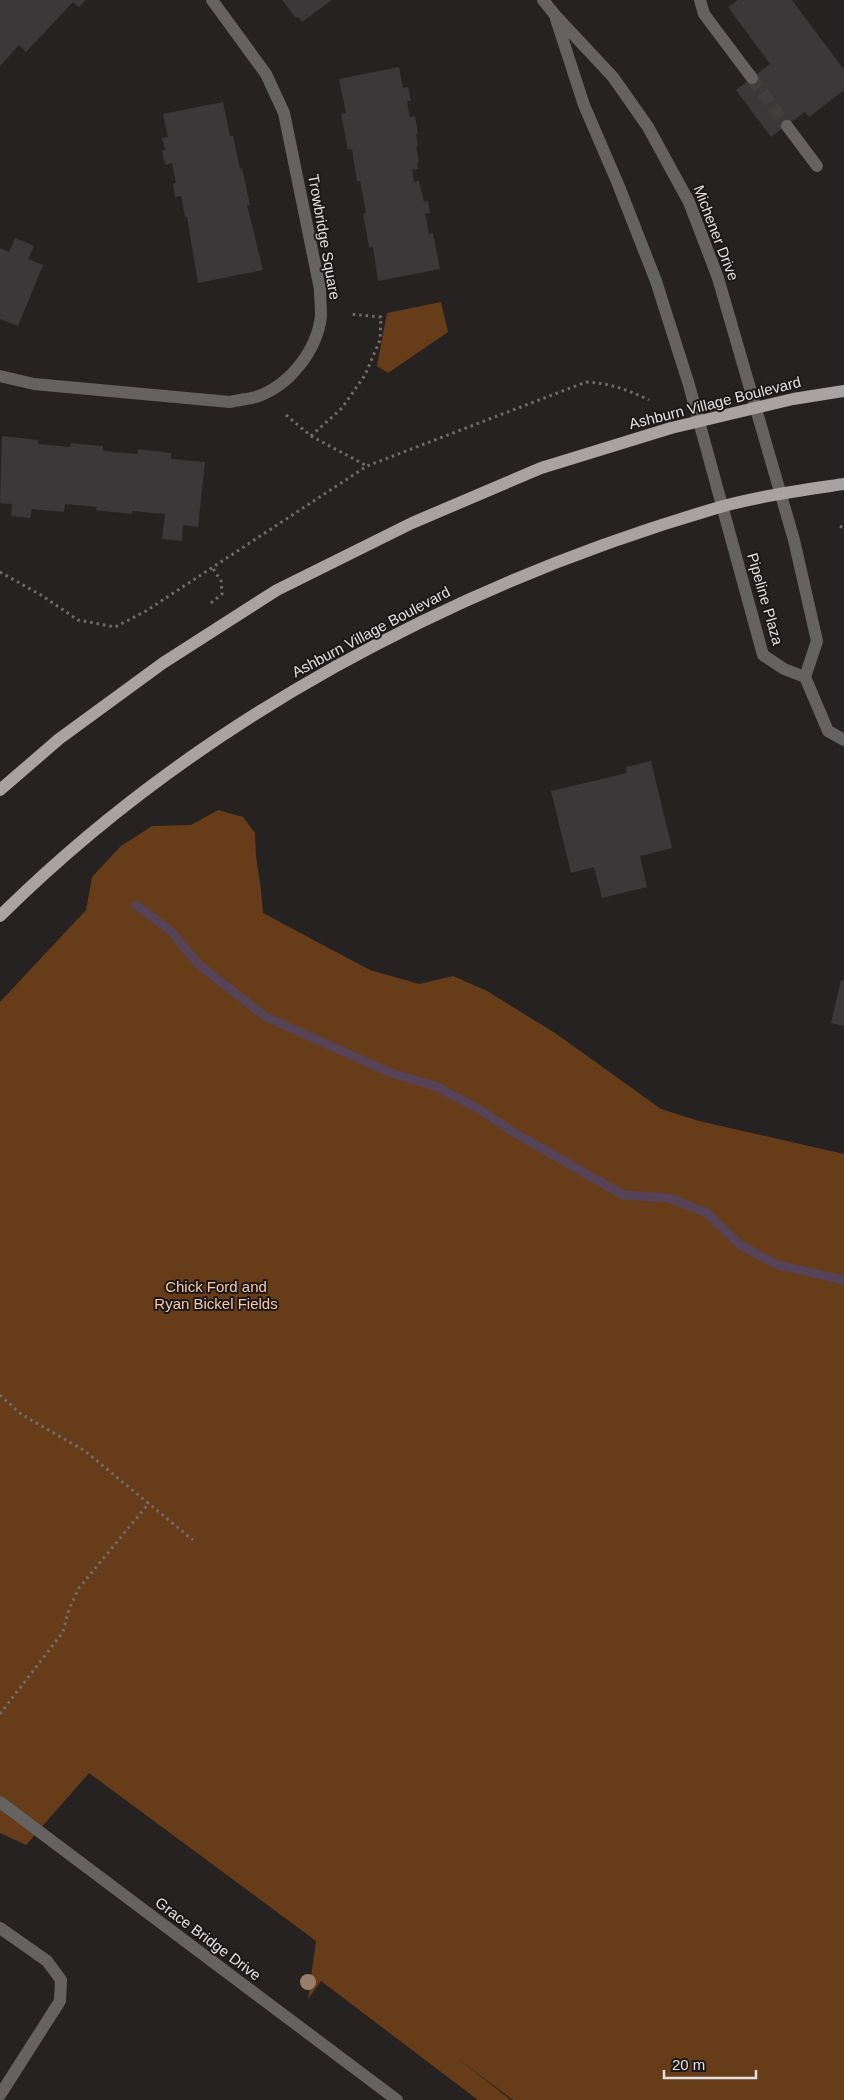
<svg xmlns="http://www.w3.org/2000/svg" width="844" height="2100" font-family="Helvetica,sans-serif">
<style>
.green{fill:#673c19}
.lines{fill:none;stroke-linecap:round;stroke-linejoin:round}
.stream{stroke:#564358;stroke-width:9}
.building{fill:#3c383a}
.minor-tunnel{stroke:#423e3e;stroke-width:12;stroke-dasharray:12 6;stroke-linecap:butt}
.path{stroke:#706d6d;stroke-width:3;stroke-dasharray:2.5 4;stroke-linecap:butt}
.minor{stroke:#656362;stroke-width:12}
.major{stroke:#a8a3a2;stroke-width:12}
.tree{fill:#997e6c}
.labels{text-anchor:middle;stroke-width:4;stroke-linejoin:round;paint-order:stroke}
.street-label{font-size:15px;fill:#e3e0e0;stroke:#1c1819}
.park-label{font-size:15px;fill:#f7c9a9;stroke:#1c1819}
</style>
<rect width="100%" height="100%" fill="#262222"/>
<path class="green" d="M 441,302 L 448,332 L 388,373 L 377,366 L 387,313 Z
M 218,810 L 243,817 L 255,833 L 256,856 L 261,890 L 263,913 L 370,970 L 419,984 L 453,976 L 487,991 L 555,1033 L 661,1109 L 699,1121 L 844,1154 L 844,2100 L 513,2100 L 453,2055 L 511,2100 L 478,2100 L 321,1981 L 308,1999 L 316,1941 L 89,1773 L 26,1845 L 0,1833 L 0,1002 L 86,910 L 92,877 L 121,846 L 152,826 L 191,825 Z"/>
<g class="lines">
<path class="stream" d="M 136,905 L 171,931 L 198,964 L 266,1017 L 391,1073 L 435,1086 L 477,1108 L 515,1133 L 623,1195 L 669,1198 L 707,1213 L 740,1245 L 778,1265 L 844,1280"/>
</g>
<path class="building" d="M 0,0 L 86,0 L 79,7 L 73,2 L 26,52 L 19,45 L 0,66 Z
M 282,0 L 332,0 L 302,22 L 298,17 L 296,18 Z
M 738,0 L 792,0 L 844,70 L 844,90 L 809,117 L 805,112 L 771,137 L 736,90 L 770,64 L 728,7 Z
M 399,67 L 403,88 L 408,87 L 411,101 L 407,101 L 410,117 L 415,116 L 418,134 L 416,134 L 418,146 L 416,147 L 419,162 L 417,163 L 418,169 L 412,170 L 414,182 L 419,181 L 424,202 L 428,201 L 430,213 L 425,214 L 429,234 L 433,233 L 440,269 L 378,281 L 373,247 L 369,247 L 363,214 L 366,213 L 360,181 L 357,181 L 352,149 L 348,150 L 341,114 L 346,113 L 339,79 Z
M 223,102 L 230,136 L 233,136 L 240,169 L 242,168 L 250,205 L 247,205 L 263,270 L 198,283 L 187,217 L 185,217 L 181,196 L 175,197 L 173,184 L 176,183 L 172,163 L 165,165 L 162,150 L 165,150 L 162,138 L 168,137 L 163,114 Z
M 15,238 L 34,246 L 28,259 L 43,265 L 18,326 L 0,319 L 0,248 L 9,252 Z
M 2,436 L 38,440 L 38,444 L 70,447 L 71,443 L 103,446 L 103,451 L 138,454 L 138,449 L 171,453 L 171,459 L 205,462 L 198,527 L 183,525 L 182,541 L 162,539 L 165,514 L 132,511 L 132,514 L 96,510 L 97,507 L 65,504 L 64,512 L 32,509 L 30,518 L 11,516 L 12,504 L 0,503 Z
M 651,761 L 672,848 L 640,856 L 647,887 L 602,898 L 594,867 L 571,873 L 551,791 L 627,773 L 626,767 Z
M 841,980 L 844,981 L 844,1026 L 831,1023 Z"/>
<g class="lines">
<path class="minor-tunnel" d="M 752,78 L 787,126"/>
<path class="path" d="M 286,415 L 311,436 L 367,466
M 311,436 L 342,408 L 365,375 L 380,340 L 381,317 L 350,314
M 840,526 L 844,529
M 0,572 L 41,595 L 78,620 L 115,627 L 146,611 L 367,466 L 586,382 C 610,383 628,390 649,400
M 211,603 L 222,594 L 221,581 L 212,567
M 0,1395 L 21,1414 L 85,1451 L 193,1540
M 0,1714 L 63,1632 L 69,1609 L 79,1588 L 149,1503"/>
<path class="minor" d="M 543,0 L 555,15 L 613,77 L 648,127 L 689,202 L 718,278 L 794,540 L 817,641 L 805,677 L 828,731 L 844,740
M 700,0 L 704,14 L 752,78
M 556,19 L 584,105 L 618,184 L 656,281 L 689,385 L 763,655 L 784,669 L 805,677
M 787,126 L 817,166
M 0,376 L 34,384 L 230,402 C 238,400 248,399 256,397 C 289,386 317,351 321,316 C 321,307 320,298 320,289 L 284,113 L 266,74 L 212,0
M 0,1802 L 397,2100
M 0,1928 L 47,1961 L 61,1980 L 60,2001 L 0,2095"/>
<path class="major" d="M 0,790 L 59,739 L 163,663 L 277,590 L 412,523 L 541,468 L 671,428 L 793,399 L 844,391
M 0,916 C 198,720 455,584 720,507 C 759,496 804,490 844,484"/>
</g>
<circle class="tree" cx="308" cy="1982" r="8"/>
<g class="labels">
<g class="street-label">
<text transform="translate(716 233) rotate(69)" y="5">Michener Drive</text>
<text transform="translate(324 237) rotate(80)" y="5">Trowbridge Square</text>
<text transform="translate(715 403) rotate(-14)" y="5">Ashburn Village Boulevard</text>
<text transform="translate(765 599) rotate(74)" y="5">Pipeline Plaza</text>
<text transform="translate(371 632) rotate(-28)" y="5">Ashburn Village Boulevard</text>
<text transform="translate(208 1939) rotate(37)" y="5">Grace Bridge Drive</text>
</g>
<g class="park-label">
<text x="216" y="1292">Chick Ford and<tspan x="216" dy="17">Ryan Bickel Fields</tspan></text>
</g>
</g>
<path d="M664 2070v8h92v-8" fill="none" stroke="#e3e0e0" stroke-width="2.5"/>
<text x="672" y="2070" font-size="15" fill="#e3e0e0" stroke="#1c1819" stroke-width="4" paint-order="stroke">20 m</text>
</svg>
